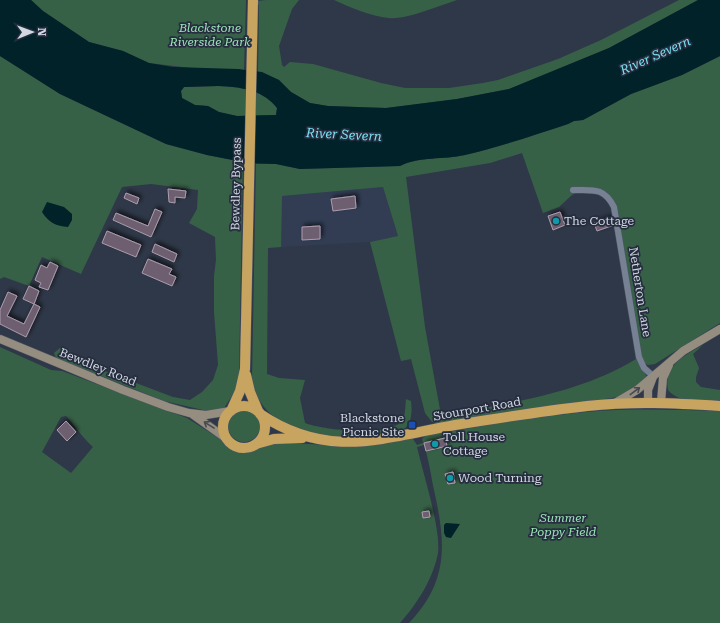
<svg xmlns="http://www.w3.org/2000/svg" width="720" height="623" font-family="'Roboto Serif',serif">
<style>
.built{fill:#323d54}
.green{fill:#376147;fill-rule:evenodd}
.water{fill:#002228;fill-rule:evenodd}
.building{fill:#6d5e6f;stroke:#ac9cae;filter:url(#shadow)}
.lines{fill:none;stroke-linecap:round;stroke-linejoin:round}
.minor-casing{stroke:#4f5664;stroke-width:7}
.secondary-casing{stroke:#4f5664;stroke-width:9}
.trunk-casing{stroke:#4f5664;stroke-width:11}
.minor{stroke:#778194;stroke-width:6}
.secondary{stroke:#958e80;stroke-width:8}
.trunk{stroke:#c7a460;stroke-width:10}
.oneway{stroke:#474a52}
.culture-dot{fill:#0f9aa8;stroke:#252d3e;stroke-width:1.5}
.transit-dot{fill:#1a4fb4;stroke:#252d3e;stroke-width:1.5}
.labels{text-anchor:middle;stroke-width:3.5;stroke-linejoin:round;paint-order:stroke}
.park-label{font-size:12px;font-style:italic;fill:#9be4b6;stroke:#252d3e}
.street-label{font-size:12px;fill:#d2d8e2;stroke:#252d3e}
.poi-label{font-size:12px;fill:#d2d8e2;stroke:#252d3e;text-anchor:start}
.water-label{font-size:13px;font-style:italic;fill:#7ce0f2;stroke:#252d3e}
</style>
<defs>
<filter id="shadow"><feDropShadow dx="2.5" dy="-2.5" stdDeviation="2" flood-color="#0009"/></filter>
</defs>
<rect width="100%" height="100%" fill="#2f3848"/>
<path class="built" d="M 383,187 L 398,236 L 370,242 L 281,247 L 281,196 Z"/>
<path class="green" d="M 31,0 L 246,0 L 244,71 L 238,69 L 200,69 L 149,63 L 123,51 L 89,42 L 43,11 Z
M 266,0 L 299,0 L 292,9 L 279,46 L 282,65 L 284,67 L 290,62 L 313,64 L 381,83 L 405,88 L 449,88 L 483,83 L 498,80 L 558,59 L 601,40 L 679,0 L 698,0 L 609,48 L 509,89 L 457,99 L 386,108 L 328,106 L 310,103 L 291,92 L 279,80 L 258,72 L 259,5 L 257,4 L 257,1 Z
M 334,0 L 457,0 C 441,5 406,20 389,18 C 370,16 352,8 334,0 Z
M 0,56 L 60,94 L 166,144 L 207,155 L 243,162 L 239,372 L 236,390 L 224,408 L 212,412 L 164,401 L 56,358 L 54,353 L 62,346 L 91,366 L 173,397 L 190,400 L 202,392 L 213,380 L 218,365 L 214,312 L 214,276 L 216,260 L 215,237 L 189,223 L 197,209 L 198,190 L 151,184 L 122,187 L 81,274 L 42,257 L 29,286 L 4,277 L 0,279 Z
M 720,56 L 720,323 L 655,364 L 648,365 L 637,359 L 647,377 L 632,389 L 618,397 L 437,423 L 432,422 L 425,413 L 411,359 L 401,361 L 370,242 L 398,236 L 383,187 L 282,196 L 281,247 L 268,248 L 267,374 L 279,378 L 305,380 L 300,398 L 305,423 C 323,430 386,437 401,422 C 406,417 405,406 406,399 L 411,401 C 412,408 412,419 408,425 C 402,433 388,433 379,434 C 334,441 262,436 252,380 L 256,164 L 276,164 L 300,169 L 400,166 C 420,156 443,160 465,155 C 500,147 534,135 568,124 L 574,121 L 583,120 L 631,94 L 682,75 ZM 522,153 L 543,213 L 559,207 L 572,195 L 578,192 L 600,193 L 608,199 L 613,208 L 618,235 L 636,359 C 579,394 506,404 441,415 L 425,327 L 406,177 L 490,163 Z
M 218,86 C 240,87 262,89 277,108 L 276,115 L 237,116 L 219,112 L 208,106 L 195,105 L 182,98 L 181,91 L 184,87 Z
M 703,345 L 693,354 L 699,368 L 696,377 L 696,382 L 701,387 L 720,390 L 720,402 C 703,401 680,404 668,390 C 663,366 685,355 703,345 Z
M 0,347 L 51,370 L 62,371 L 187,418 L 239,451 L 252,450 L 266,444 L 291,443 L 345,446 L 365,446 L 409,438 L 413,439 L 417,445 L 423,443 L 422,439 L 425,436 C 479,426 532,417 586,412 C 630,408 675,410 720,411 L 720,623 L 409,623 C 449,581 446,543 434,490 C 431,476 429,460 424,445 L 417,447 C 423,473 441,529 438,553 C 433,579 417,604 400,623 L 0,623 ZM 66,416 C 76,427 82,437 93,447 L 71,473 L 42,452 L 61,417 Z
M228 426a16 16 0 1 1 32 0a16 16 0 1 1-32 0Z"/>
<path class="water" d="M 0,0 L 31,0 L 43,11 L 89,42 L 123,51 L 149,63 L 173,67 L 238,69 L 262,72 L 279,80 L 291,92 L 310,103 L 328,106 L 386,108 L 457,99 L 509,89 L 609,48 L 698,0 L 720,0 L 720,56 L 682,75 L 631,94 L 583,120 L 574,121 L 568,124 C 534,135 500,147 465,155 C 443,160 420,156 400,166 L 300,169 L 276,164 L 248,163 L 207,155 L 166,144 L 60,94 L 0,56 ZM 218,86 C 240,87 262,89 277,108 L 276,115 L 237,116 L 219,112 L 208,106 L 195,105 L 182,98 L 181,91 L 184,87 Z
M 47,202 L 64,207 L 72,214 L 72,220 L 68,227 C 56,226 49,223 42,212 Z
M 446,523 L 460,524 L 451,538 L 446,537 L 444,533 L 444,525 Z"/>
<path class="building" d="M 168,189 L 186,191 L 185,198 L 175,197 L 175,203 L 169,202 Z
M 126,193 L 139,198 L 137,204 L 124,198 Z
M 355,196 L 356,208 L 333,211 L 331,199 Z
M 155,209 L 162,212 L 151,237 L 113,220 L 116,213 L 148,226 Z
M 560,212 L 565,225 L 553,230 L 548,216 Z
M 611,217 L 614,225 L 597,231 L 594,223 Z
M 320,226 L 320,239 L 302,240 L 302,227 Z
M 107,231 L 141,245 L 136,257 L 102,243 Z
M 155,244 L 177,254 L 174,262 L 152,252 Z
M 148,259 L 172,269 L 169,274 L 176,277 L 172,286 L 142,273 Z
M 50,262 L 58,266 L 48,290 L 39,287 L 41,283 L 35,280 L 41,265 L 47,268 Z
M 29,286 L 39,291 L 34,304 L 23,299 Z
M 8,292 L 17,296 L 7,316 L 24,324 L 34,304 L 40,307 L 26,337 L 0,324 L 0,310 Z
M 66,421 L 76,432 L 67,441 L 57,430 Z
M 445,438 L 447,446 L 426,451 L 424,443 Z
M 453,472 L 455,483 L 448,484 L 445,474 Z
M 429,511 L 430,517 L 423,518 L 422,512 Z"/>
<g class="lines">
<g class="minor-casing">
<path id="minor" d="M 573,190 C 593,190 604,187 614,207 L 639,357 L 644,368 L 653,376"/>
</g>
<g class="secondary-casing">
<path id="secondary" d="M 0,339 L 123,390 L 168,407 L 189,413 L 206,415 L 230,411
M 648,402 L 648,390 L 653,377
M 661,402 L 663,378 L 669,365
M 615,403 L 637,390 L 683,351 L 720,329
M 192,414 L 227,439"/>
</g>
<g class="trunk-casing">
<path id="trunk" d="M 246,375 L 250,392 L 258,411
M223 427a21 21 0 1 1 42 0a21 21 0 1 1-42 0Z
M 231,411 L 240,391 L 245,369 L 253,0
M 260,414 C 328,460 383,438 455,425 C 499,418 543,411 587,406 C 632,401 675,403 720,406
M 256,444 L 274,439 L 302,438"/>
</g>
<use href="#minor" class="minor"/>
<use href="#secondary" class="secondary"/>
<use href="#trunk" class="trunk"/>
</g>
<defs><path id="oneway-shaft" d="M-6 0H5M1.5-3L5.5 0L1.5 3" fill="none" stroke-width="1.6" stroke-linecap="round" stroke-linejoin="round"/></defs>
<g class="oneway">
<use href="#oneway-shaft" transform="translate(635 391) rotate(-37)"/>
<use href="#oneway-shaft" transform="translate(209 425) rotate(-148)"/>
</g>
<g class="culture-dot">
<circle cx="556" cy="221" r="4"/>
<circle cx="435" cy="444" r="4"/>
<circle cx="450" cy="478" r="4"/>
</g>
<rect class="transit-dot" x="408" y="421" width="8" height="8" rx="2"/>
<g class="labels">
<g class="park-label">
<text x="210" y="32">Blackstone<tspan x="210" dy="14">Riverside Park</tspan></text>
<text x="563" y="522">Summer<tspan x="563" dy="14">Poppy Field</tspan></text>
</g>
<g class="street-label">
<text transform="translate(236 184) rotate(-89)" y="4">Bewdley Bypass</text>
<text transform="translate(640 292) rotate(81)" y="4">Netherton Lane</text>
<text transform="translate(98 367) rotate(22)" y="4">Bewdley Road</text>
<text transform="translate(477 409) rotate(-10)" y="4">Stourport Road</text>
</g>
<g class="poi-label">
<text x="564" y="225">The Cottage</text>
<text x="404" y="422" text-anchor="end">Blackstone<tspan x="404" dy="14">Picnic Site</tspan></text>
<text x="443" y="441">Toll House<tspan x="443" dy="14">Cottage</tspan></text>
<text x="458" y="482">Wood Turning</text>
</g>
<g class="water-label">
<text transform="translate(655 55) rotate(-24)" y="5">River Severn</text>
<text transform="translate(344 134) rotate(3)" y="5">River Severn</text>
</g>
</g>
<g transform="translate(32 32) rotate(89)" stroke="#252d3e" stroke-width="3" paint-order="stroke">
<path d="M0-3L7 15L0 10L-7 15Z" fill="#d2d8e2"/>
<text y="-6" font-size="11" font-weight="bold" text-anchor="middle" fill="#d2d8e2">N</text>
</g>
</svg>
